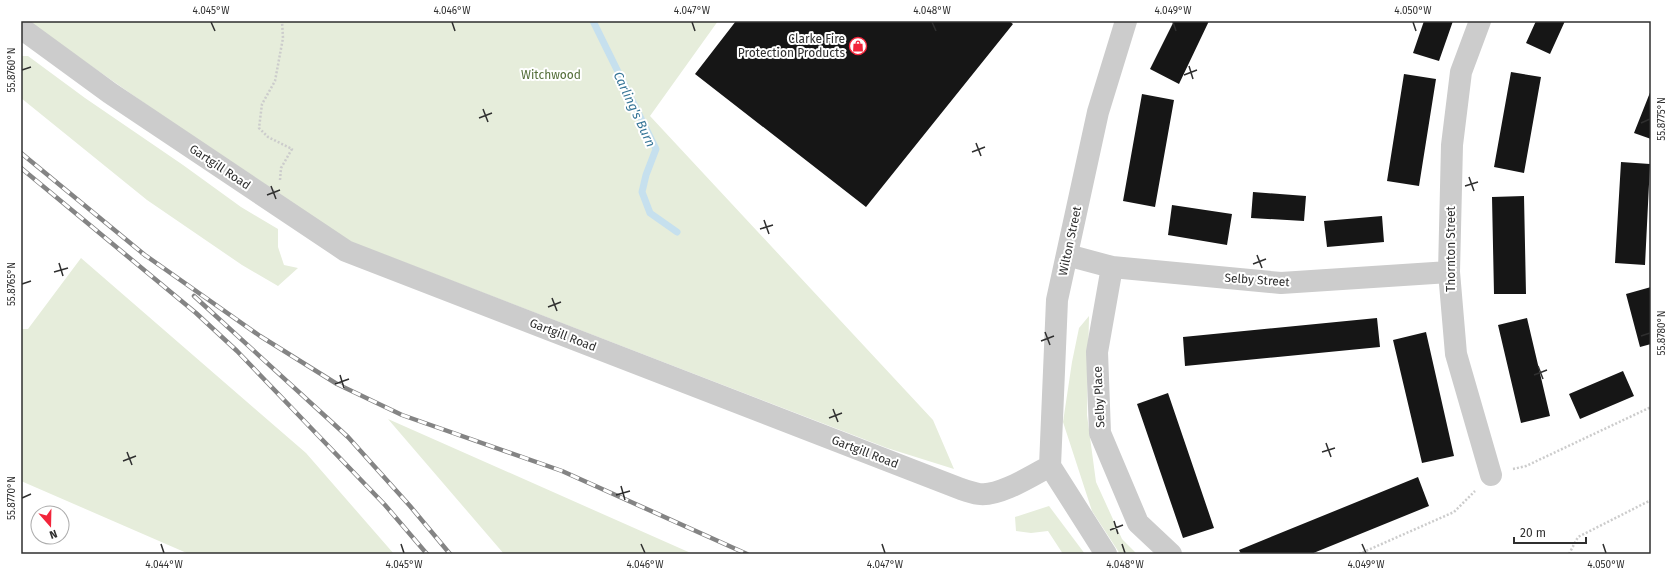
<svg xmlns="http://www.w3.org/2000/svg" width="1672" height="575" font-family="'Fira Sans',sans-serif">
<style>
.green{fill:#e6eddb}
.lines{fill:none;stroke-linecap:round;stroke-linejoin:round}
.stream{stroke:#c6e0ee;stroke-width:7}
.building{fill:#161616}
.path{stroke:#ccc;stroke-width:2.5;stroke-dasharray:2 2;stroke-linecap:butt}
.minor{stroke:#ccc;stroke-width:22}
.rail-casing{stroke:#848484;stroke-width:4.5}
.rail{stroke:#fff;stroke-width:3;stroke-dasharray:9;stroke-linecap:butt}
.ticks{fill:none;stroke:#2f2f2f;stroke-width:1.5}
.labels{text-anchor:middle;stroke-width:4;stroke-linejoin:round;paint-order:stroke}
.poi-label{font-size:12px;fill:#2f2f2f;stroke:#fff;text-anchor:end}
.park-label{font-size:12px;fill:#546e39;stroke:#fff}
.street-label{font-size:12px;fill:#2f2f2f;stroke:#fff}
.water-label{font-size:13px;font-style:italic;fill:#367597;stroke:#fff}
.neatline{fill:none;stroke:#2f2f2f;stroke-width:1.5}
.ticks-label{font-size:10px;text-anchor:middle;fill:#2f2f2f}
</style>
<rect width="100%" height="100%" fill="#fff"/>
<path class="green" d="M 27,21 L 718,21 L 650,116 L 933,420 L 954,469 L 887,448 L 333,235 Z
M 21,56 L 28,56 L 85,98 L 183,165 L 241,207 L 278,229 L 278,247 L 284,265 L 298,268 L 278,286 L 242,265 L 147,200 L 21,98 Z
M 81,258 L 306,453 L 394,554 L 189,554 L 21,481 L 21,329 L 28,329 Z
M 1089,316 L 1087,415 L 1096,482 L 1122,539 L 1137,554 L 1120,554 L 1092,511 L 1063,422 L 1072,362 L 1079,328 Z
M 388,419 L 693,554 L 504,554 Z
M 1049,506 L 1085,554 L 1063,554 L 1048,531 L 1031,533 L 1016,531 L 1015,517 Z"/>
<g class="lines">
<path class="stream" d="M 593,21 L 656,149 L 646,175 L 642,192 L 650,213 L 677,232"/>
</g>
<path class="building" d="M 736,21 L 1009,21 L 1013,24 L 866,207 L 695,74 Z
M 1174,21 L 1209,21 L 1179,84 L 1150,69 Z
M 1424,21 L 1453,21 L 1439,61 L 1413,53 Z
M 1536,21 L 1565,21 L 1550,54 L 1526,43 Z
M 1511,72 L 1541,77 L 1524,173 L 1494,167 Z
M 1404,74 L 1436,79 L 1419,186 L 1387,181 Z
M 1651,90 L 1651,139 L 1634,133 Z
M 1142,94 L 1174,100 L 1155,207 L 1123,201 Z
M 1621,162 L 1650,164 L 1645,265 L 1615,263 Z
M 1253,192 L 1306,196 L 1304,221 L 1251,218 Z
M 1524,196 L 1526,294 L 1494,294 L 1492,197 Z
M 1172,205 L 1232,214 L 1227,245 L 1168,235 Z
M 1382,216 L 1384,242 L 1327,247 L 1324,221 Z
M 1651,287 L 1651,344 L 1640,347 L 1626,294 Z
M 1377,318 L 1380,347 L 1185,366 L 1183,337 Z
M 1527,318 L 1550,416 L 1521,423 L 1498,325 Z
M 1426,332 L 1454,456 L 1422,463 L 1393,340 Z
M 1623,371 L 1634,396 L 1580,419 L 1569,394 Z
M 1168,393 L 1214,528 L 1183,538 L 1137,404 Z
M 1418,477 L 1429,506 L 1311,554 L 1241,554 L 1239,550 Z"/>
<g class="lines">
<path class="path" d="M 280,180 L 281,168 L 292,149 L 268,137 L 259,128 L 262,104 L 275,81 L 283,38 L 282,21
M 1513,469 L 1526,466 L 1651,407
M 1359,554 L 1454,512 L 1475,491
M 1569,554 L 1578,537 L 1651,500"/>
<path class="minor" d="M 1480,21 L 1461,72 L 1452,145 L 1449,272 L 1456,354 L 1491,475
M 21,28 L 110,93 L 346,251 L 961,489 C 967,491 973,493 979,494 C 999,497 1033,475 1050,466
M 1067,255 L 1112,267 L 1281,283 L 1449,272
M 1112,267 L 1097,352 L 1100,433 L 1138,523 L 1171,554
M 1050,466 L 1057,300 L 1098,112 L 1126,21
M 1050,466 L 1106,554"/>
<g class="rail-casing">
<path id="rail" d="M 21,153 L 146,256
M 21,168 L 196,313 L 237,351 L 385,505 L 427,554
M 142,253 L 260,336 L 337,384 L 402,415 L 562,471 L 747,554
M 194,296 L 348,437 L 410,506 L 450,554"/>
</g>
<use href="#rail" class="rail"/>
</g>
<path class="ticks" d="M 211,22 L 215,31M 452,22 L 455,31M 692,22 L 695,31M 932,22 L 936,31M 1173,22 L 1176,31M 1413,22 L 1416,31M 1189,66 L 1193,79M 22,70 L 31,67M 1184,75 L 1197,70M 483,109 L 488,122M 479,118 L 492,113M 1641,123 L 1650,119M 976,143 L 981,156M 972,152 L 985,147M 1469,177 L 1474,191M 271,186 L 276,199M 1465,186 L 1478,182M 267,195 L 280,190M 764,220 L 769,234M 760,229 L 773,225M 1257,255 L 1262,268M 59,263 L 63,276M 1253,264 L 1266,259M 54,272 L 68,268M 22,284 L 31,281M 552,298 L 557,311M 548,307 L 561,302M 1045,332 L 1050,345M 1641,336 L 1650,333M 1041,341 L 1054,336M 1538,366 L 1543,379M 340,375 L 344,388M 1534,375 L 1547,370M 335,384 L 349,379M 833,409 L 838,422M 829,418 L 842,413M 1326,443 L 1331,457M 127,452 L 132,465M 1322,452 L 1335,448M 123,461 L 136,456M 621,486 L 625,500M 616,495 L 630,491M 22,498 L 31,494M 1114,521 L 1118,534M 1110,530 L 1123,525M 161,544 L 164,553M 401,544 L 404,553M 641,544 L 645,553M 882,544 L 885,553M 1122,544 L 1125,553M 1362,544 L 1366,553M 1603,544 L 1606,553"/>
<defs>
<g id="shop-ring" transform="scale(0.9)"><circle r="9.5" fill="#fff" stroke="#f2253b" stroke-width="1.5"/><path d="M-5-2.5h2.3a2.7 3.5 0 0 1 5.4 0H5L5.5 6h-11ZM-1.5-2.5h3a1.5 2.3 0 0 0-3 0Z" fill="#f2253b"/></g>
</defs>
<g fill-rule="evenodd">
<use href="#shop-ring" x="858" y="46"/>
</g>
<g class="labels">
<g class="poi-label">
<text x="845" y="43">Clarke Fire<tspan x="845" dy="14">Protection Products</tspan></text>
</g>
<g class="park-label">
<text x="551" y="79">Witchwood</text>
</g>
<g class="street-label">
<text transform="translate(220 167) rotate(34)" y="4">Gartgill Road</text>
<text transform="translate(1070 241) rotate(-78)" y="4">Wilton Street</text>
<text transform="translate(1451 249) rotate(-90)" y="4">Thornton Street</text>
<text transform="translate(1257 280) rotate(4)" y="4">Selby Street</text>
<text transform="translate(563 335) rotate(21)" y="4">Gartgill Road</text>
<text transform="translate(1099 397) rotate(-93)" y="4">Selby Place</text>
<text transform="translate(865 452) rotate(21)" y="4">Gartgill Road</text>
</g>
<g class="water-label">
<text transform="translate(635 109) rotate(65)" y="5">Carling's Burn</text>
</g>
</g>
<rect width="1672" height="575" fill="none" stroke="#ffffff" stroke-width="44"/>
<g transform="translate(50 525) rotate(160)"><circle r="19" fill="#ffffff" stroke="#acacac"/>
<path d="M0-3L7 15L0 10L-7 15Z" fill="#f2253b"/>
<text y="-6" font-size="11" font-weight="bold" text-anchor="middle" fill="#2f2f2f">N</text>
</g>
<path d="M1514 537v6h72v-6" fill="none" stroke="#2f2f2f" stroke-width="2"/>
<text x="1520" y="537" font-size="12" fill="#2f2f2f" stroke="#ffffff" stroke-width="3" paint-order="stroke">20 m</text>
<rect x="22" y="22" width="1628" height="531" class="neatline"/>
<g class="ticks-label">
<text x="211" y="14">4.045°W</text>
<text x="452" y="14">4.046°W</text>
<text x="692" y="14">4.047°W</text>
<text x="932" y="14">4.048°W</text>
<text x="1173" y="14">4.049°W</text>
<text x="1413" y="14">4.050°W</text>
<text transform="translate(11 70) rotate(-90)" y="4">55.8760°N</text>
<text transform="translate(1661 119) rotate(-90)" y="4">55.8775°N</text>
<text transform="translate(11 284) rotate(-90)" y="4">55.8765°N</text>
<text transform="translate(1661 333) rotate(-90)" y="4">55.8780°N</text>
<text transform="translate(11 498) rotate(-90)" y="4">55.8770°N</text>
<text x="164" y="568">4.044°W</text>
<text x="404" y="568">4.045°W</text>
<text x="645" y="568">4.046°W</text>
<text x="885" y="568">4.047°W</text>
<text x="1125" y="568">4.048°W</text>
<text x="1366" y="568">4.049°W</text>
<text x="1606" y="568">4.050°W</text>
</g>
</svg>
